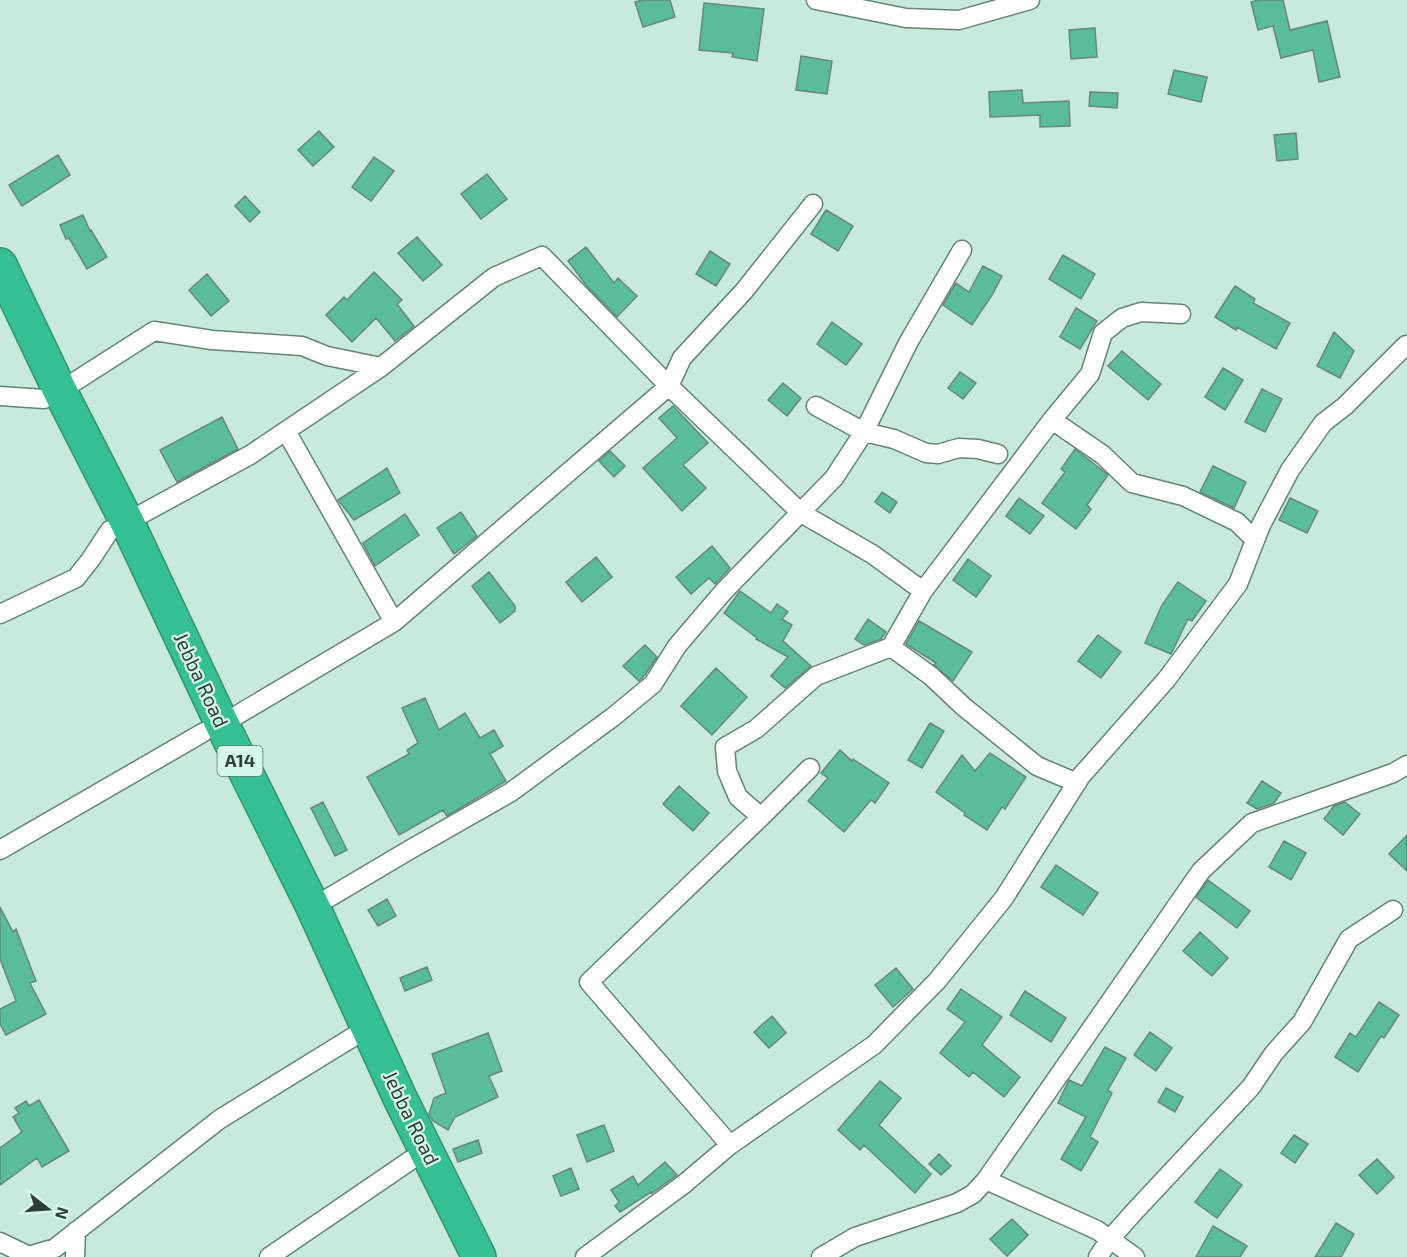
<svg xmlns="http://www.w3.org/2000/svg" width="1407" height="1257" font-family="'Exo 2',sans-serif">
<style>
.building{fill:#59bd98;stroke:#678779;stroke-width:1.5}
.lines{fill:none;stroke-linecap:round;stroke-linejoin:round}
.street-casing{stroke:#658476;stroke-width:21}
.highway-casing{stroke:#329272;stroke-width:36}
.street{stroke:#fff;stroke-width:18}
.highway{stroke:#34c092;stroke-width:33}
.labels{text-anchor:middle;stroke-width:4.5;stroke-linejoin:round;paint-order:stroke}
.shield{fill:#d5f8e8;stroke:#61756c;stroke-width:1.5}
.shield-label{font-size:18px;font-weight:bold;fill:#2f3d37}
.street-label{font-size:20px;fill:#2f3d37;stroke:#d5f8e8}
</style>
<rect width="100%" height="100%" fill="#c8eadb"/>
<path class="building" d="M 642,0 L 670,0 L 675,17 L 643,27 L 635,2 Z
M 1258,0 L 1283,0 L 1290,30 L 1327,21 L 1340,77 L 1319,82 L 1313,50 L 1281,58 L 1273,26 L 1258,30 L 1251,2 Z
M 704,3 L 764,9 L 757,61 L 732,57 L 733,53 L 699,50 Z
M 1095,28 L 1097,57 L 1071,59 L 1069,30 Z
M 801,56 L 832,61 L 827,94 L 796,90 Z
M 1174,70 L 1207,77 L 1201,102 L 1168,94 Z
M 1022,90 L 1023,103 L 1069,101 L 1070,126 L 1040,127 L 1040,115 L 990,117 L 989,92 Z
M 1090,92 L 1118,93 L 1117,108 L 1089,106 Z
M 319,131 L 334,147 L 313,166 L 298,150 Z
M 1296,133 L 1298,159 L 1277,161 L 1274,135 Z
M 58,155 L 70,175 L 22,206 L 9,185 Z
M 374,157 L 394,171 L 371,201 L 352,187 Z
M 487,174 L 507,199 L 481,219 L 461,194 Z
M 245,196 L 260,212 L 250,222 L 235,206 Z
M 826,210 L 853,226 L 838,251 L 811,234 Z
M 83,215 L 90,231 L 91,230 L 107,257 L 87,269 L 69,238 L 66,239 L 60,225 Z
M 417,237 L 442,265 L 423,281 L 398,253 Z
M 586,247 L 614,283 L 618,278 L 637,296 L 617,317 L 586,285 L 568,261 Z
M 710,251 L 730,264 L 716,286 L 696,274 Z
M 1063,255 L 1095,274 L 1081,299 L 1049,279 Z
M 983,266 L 1002,276 L 992,295 L 972,325 L 943,305 L 956,283 L 969,292 Z
M 374,272 L 402,300 L 397,304 L 414,326 L 395,341 L 376,318 L 352,342 L 326,315 L 344,297 L 347,300 Z
M 207,274 L 229,301 L 211,316 L 189,290 Z
M 1235,286 L 1255,299 L 1253,303 L 1290,323 L 1276,349 L 1237,327 L 1236,330 L 1215,317 Z
M 1076,308 L 1097,321 L 1080,349 L 1060,337 Z
M 832,322 L 862,344 L 846,365 L 817,344 Z
M 1334,332 L 1354,351 L 1340,378 L 1317,366 Z
M 1122,351 L 1161,384 L 1148,400 L 1108,366 Z
M 1223,368 L 1243,380 L 1225,410 L 1205,397 Z
M 960,372 L 976,383 L 963,399 L 948,388 Z
M 783,383 L 801,398 L 787,416 L 768,400 Z
M 1262,389 L 1282,399 L 1265,432 L 1245,422 Z
M 673,406 L 708,443 L 683,465 L 706,488 L 682,511 L 643,468 L 677,438 L 659,418 Z
M 222,417 L 238,449 L 177,482 L 160,450 Z
M 1075,449 L 1108,475 L 1087,505 L 1091,509 L 1076,529 L 1042,503 L 1065,472 L 1061,469 Z
M 610,451 L 625,466 L 614,477 L 599,461 Z
M 1213,466 L 1246,482 L 1234,508 L 1200,492 Z
M 387,468 L 400,493 L 354,520 L 338,500 Z
M 882,492 L 897,502 L 890,513 L 875,502 Z
M 1019,498 L 1044,516 L 1030,534 L 1006,516 Z
M 1290,498 L 1318,511 L 1307,533 L 1279,520 Z
M 461,512 L 477,536 L 454,554 L 437,528 Z
M 405,514 L 419,535 L 375,566 L 363,543 Z
M 712,546 L 730,568 L 715,584 L 709,578 L 691,594 L 676,577 Z
M 596,557 L 612,577 L 582,602 L 566,582 Z
M 968,559 L 991,576 L 976,597 L 953,580 Z
M 489,572 L 515,606 L 515,611 L 500,623 L 472,586 Z
M 1178,582 L 1206,601 L 1192,621 L 1188,619 L 1171,654 L 1145,643 L 1162,605 Z
M 740,591 L 771,613 L 777,604 L 788,612 L 782,619 L 792,625 L 783,641 L 811,666 L 785,688 L 771,676 L 788,657 L 756,639 L 757,638 L 724,613 Z
M 868,619 L 886,632 L 881,639 L 864,645 L 855,639 Z
M 919,621 L 972,652 L 953,681 L 934,665 L 936,663 L 906,644 Z
M 1098,635 L 1121,652 L 1101,678 L 1078,661 Z
M 645,645 L 657,657 L 644,676 L 639,681 L 623,666 Z
M 716,668 L 747,697 L 712,735 L 681,706 Z
M 425,698 L 439,730 L 465,713 L 480,738 L 494,730 L 503,746 L 490,754 L 506,781 L 447,816 L 443,810 L 399,835 L 367,777 L 409,754 L 407,750 L 418,743 L 402,708 Z
M 930,723 L 944,731 L 922,768 L 908,760 Z
M 840,750 L 852,761 L 853,759 L 889,783 L 875,803 L 871,800 L 844,832 L 808,801 L 828,778 L 821,773 Z
M 990,753 L 1026,777 L 1005,809 L 1002,807 L 987,830 L 964,815 L 965,813 L 936,792 L 962,755 L 975,771 Z
M 1262,781 L 1281,793 L 1274,803 L 1257,809 L 1247,803 Z
M 679,786 L 709,813 L 693,831 L 663,804 Z
M 323,802 L 347,850 L 335,856 L 311,808 Z
M 1345,802 L 1360,814 L 1343,835 L 1324,819 L 1334,806 Z
M 1407,835 L 1407,871 L 1389,854 Z
M 1284,841 L 1306,853 L 1291,880 L 1269,867 Z
M 1056,865 L 1098,893 L 1083,915 L 1041,887 Z
M 1208,880 L 1250,911 L 1237,928 L 1196,897 Z
M 387,899 L 396,916 L 378,926 L 368,910 Z
M 0,907 L 13,932 L 16,929 L 36,981 L 30,983 L 46,1014 L 6,1035 L 0,1024 L 0,1009 L 16,1001 L 0,959 Z
M 1200,932 L 1228,958 L 1212,976 L 1183,951 Z
M 427,967 L 432,980 L 405,991 L 400,978 Z
M 896,968 L 913,989 L 893,1007 L 875,985 Z
M 961,989 L 1002,1017 L 982,1045 L 1020,1077 L 1004,1097 L 973,1072 L 969,1077 L 940,1053 L 965,1022 L 947,1009 Z
M 1025,991 L 1066,1018 L 1051,1042 L 1010,1015 Z
M 1379,1002 L 1399,1015 L 1384,1038 L 1381,1036 L 1358,1072 L 1335,1057 L 1350,1033 L 1356,1037 Z
M 772,1016 L 786,1033 L 769,1048 L 754,1032 Z
M 1150,1032 L 1172,1048 L 1156,1071 L 1134,1055 Z
M 488,1033 L 502,1071 L 489,1076 L 498,1097 L 455,1117 L 448,1130 L 433,1121 L 429,1114 L 434,1098 L 446,1093 L 432,1054 Z
M 1105,1047 L 1126,1058 L 1108,1090 L 1112,1093 L 1090,1137 L 1098,1142 L 1081,1171 L 1061,1159 L 1086,1117 L 1058,1103 L 1069,1080 L 1082,1086 Z
M 880,1081 L 901,1098 L 879,1125 L 931,1174 L 915,1193 L 864,1145 L 860,1150 L 838,1130 Z
M 1166,1088 L 1183,1097 L 1175,1112 L 1158,1102 Z
M 39,1100 L 69,1151 L 42,1167 L 37,1158 L 0,1185 L 0,1148 L 22,1132 L 13,1117 L 19,1113 L 15,1108 L 26,1101 L 29,1106 Z
M 604,1125 L 614,1151 L 587,1162 L 577,1135 Z
M 1294,1135 L 1308,1144 L 1295,1163 L 1281,1153 Z
M 478,1140 L 482,1153 L 458,1162 L 453,1149 Z
M 939,1154 L 951,1166 L 941,1175 L 929,1164 Z
M 1377,1159 L 1394,1177 L 1377,1194 L 1359,1175 Z
M 665,1162 L 677,1175 L 652,1193 L 651,1192 L 620,1212 L 615,1206 L 619,1202 L 611,1190 L 633,1176 L 638,1185 Z
M 571,1168 L 579,1189 L 561,1196 L 553,1176 Z
M 1220,1169 L 1242,1185 L 1217,1218 L 1195,1202 Z
M 1012,1219 L 1028,1235 L 1007,1256 L 990,1239 Z
M 1336,1223 L 1354,1234 L 1341,1257 L 1315,1257 Z
M 1213,1226 L 1247,1246 L 1240,1257 L 1196,1257 Z"/>
<g class="lines">
<g class="street-casing">
<path id="street" d="M 816,0 L 906,18 L 959,20 L 1030,0
M 60,391 L 154,331 L 212,340 L 302,346 L 327,356 L 381,367
M 0,396 L 44,399
M 816,406 L 864,432 L 894,439 L 926,453 L 938,454 L 959,448 L 978,449 L 998,454
M 1052,420 L 1090,374 L 1103,333 L 1122,318 L 1141,312 L 1181,314
M 286,431 L 394,622 L 669,386 L 682,358 L 744,291 L 813,204
M 127,522 L 250,455 L 381,367 L 494,277 L 542,256 L 669,386 L 801,513 L 872,554 L 923,591
M 0,614 L 76,578 L 91,559 L 110,530
M 891,647 L 923,591 L 1052,420 L 1103,455 L 1132,483 L 1183,496 L 1237,522 L 1255,540
M 222,724 L 394,622
M 810,768 L 761,817 L 738,797 L 727,771 L 725,747 L 756,729 L 816,676 L 891,647 L 931,676 L 964,707 L 1037,766 L 1077,783
M 0,850 L 204,732
M 313,907 L 411,849 L 511,792 L 613,717 L 653,684 L 677,646 L 724,591 L 834,478 L 864,432 L 908,343 L 962,250
M 730,1145 L 589,982 L 761,817
M 986,1180 L 1097,1230 L 1135,1257
M 0,1242 L 29,1256
M 25,1257 L 55,1248 L 220,1119 L 353,1037
M 75,1257 L 76,1231
M 269,1257 L 411,1160
M 585,1257 L 684,1184 L 730,1145 L 874,1045 L 937,981 L 1004,898 L 1081,776 L 1166,680 L 1238,584 L 1261,525 L 1290,470 L 1323,423 L 1345,406 L 1406,345
M 821,1257 L 855,1237 L 957,1203 L 973,1194 L 986,1180 L 1201,871 L 1252,823 L 1340,792 L 1393,773 L 1407,765
M 1098,1257 L 1110,1239 L 1134,1212 L 1251,1087 L 1274,1053 L 1302,1022 L 1349,939 L 1393,910"/>
</g>
<g class="highway-casing">
<path id="highway" d="M 0,265 L 60,391 L 127,522 L 222,724 L 313,907 L 400,1098 L 479,1257"/>
</g>
<use href="#street" class="street"/>
<use href="#highway" class="highway"/>
</g>
<g class="labels">
<rect class="shield" x="217.5" y="746" width="45" height="30" rx="4.5"/>
<g class="shield-label">
<text x="240" y="767">A14</text>
</g>
<g class="street-label">
<text transform="translate(201 680) rotate(65)" y="7">Jebba Road</text>
<text transform="translate(411 1118) rotate(64)" y="7">Jebba Road</text>
</g>
</g>
<g transform="translate(48 1209) rotate(107)" stroke="#d5f8e8" stroke-width="4.5" paint-order="stroke">
<path d="M0-4.5L10 22L0 15L-10 22Z" fill="#2f3d37"/>
<text y="-9" font-size="16" font-weight="bold" text-anchor="middle" fill="#2f3d37">N</text>
</g>
</svg>
